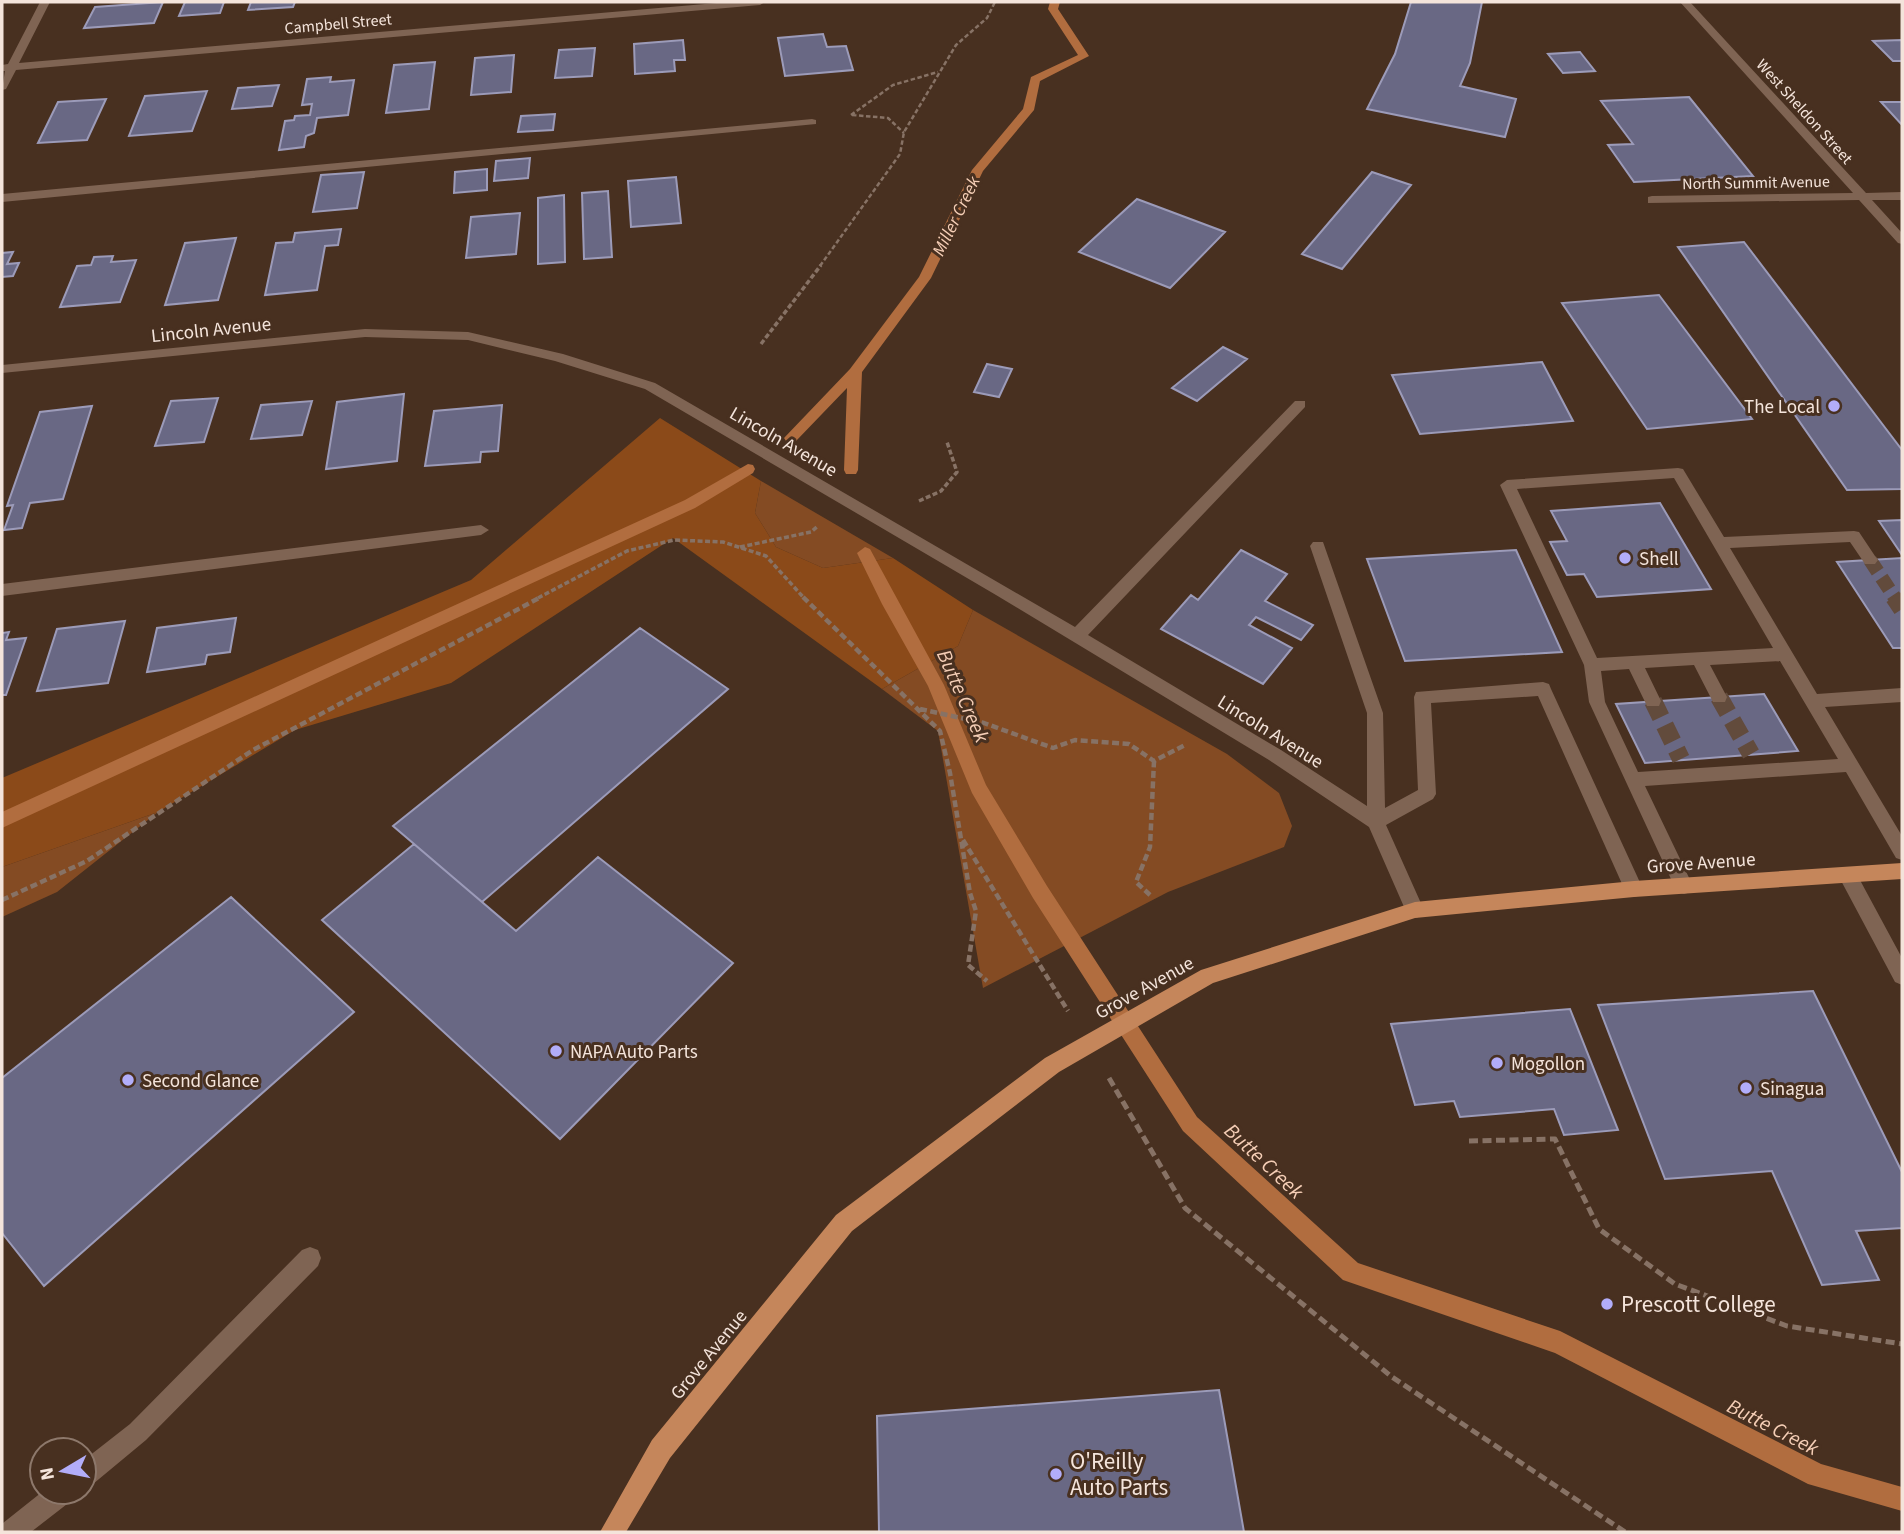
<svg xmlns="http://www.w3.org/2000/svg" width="1904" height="1534" font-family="'Source Sans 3',sans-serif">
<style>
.green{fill:#844b23}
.forest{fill:#8b4a19}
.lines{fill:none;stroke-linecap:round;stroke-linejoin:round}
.stream{fill:#b16d3f;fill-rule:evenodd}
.building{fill:#696884;stroke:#9c9bb9;stroke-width:2}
.minor-tunnel-far1{stroke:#624b3c;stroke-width:14;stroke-dasharray:14 7;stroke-linecap:butt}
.minor-tunnel{stroke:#624b3c;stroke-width:18;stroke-dasharray:18 9;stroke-linecap:butt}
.path-far3{stroke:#877265;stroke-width:2.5;stroke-dasharray:4.5 2.5;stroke-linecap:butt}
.path-far2{stroke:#877265;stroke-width:3.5;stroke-dasharray:5 2.5;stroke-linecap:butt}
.path-far1{stroke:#877265;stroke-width:4.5;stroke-dasharray:7 3.5;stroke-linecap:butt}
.path{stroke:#877265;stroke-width:5;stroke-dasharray:9 4.5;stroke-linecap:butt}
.minor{fill:#7f6453;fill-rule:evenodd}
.major{fill:#c5865b;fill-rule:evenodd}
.poi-dot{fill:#b2adf9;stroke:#483020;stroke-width:2.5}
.labels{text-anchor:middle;stroke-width:6;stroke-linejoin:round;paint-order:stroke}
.far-street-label{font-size:16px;fill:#f4e4db;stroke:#483020}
.far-water-label{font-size:18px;font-style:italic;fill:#f5ceb6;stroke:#483020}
.street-label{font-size:19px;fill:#f4e4db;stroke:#483020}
.poi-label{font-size:19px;fill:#f4e4db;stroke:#483020;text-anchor:start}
.water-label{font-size:21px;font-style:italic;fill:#f5ceb6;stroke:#483020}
.near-poi-label{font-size:23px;fill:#f4e4db;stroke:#483020;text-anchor:start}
</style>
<rect width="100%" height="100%" fill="#483020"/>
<path class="green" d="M 761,481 L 893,558 L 823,568 L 776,547 L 755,513 Z
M 973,610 L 1227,754 L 1279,793 L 1292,826 L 1284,847 L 1168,892 L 983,988 L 938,731 L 882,689 L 958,646 Z
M 158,812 L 57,892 L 2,917 L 2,867 Z"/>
<path class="forest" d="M 660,418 L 761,481 L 755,513 L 776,547 L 823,568 L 893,558 L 973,610 L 958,646 L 882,689 L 673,538 L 451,683 L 295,730 L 158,812 L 2,867 L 2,778 L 471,580 Z"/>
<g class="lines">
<path class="stream" d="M 1050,2 L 1060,2 L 1058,9 L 1089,56 L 1040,81 L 1034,110 L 983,171 L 931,278 L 862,372 L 858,470 L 856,474 L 846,474 L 844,470 L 847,388 L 796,441 L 786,441 L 784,438 L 850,369 L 919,277 L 972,170 L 1023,109 L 1031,77 L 1078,55 L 1048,9 Z
M 748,464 L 753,465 L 755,469 L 753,473 L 695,508 L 2,828 L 2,812 L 685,500 Z
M 865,547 L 870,549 L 944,685 L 986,785 L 1047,886 L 1197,1117 L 1358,1263 L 1560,1331 L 1821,1464 L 1902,1487 L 1902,1511 L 1808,1484 L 1555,1353 L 1343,1280 L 1183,1131 L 1033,898 L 972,793 L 928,686 L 882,604 L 857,553 Z"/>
</g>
<path class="building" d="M 163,2 L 154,23 L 84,28 L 95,7 Z
M 185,2 L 224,2 L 220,13 L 179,16 Z
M 251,2 L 295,2 L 293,7 L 248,10 Z
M 1411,2 L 1482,2 L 1470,63 L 1460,86 L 1516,99 L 1505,137 L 1367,109 L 1395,54 Z
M 823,34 L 827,47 L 846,46 L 853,70 L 785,76 L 778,38 Z
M 683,40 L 685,60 L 674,60 L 675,71 L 635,74 L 634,44 Z
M 1902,40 L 1902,61 L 1893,61 L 1873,41 Z
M 595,48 L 592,76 L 555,78 L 559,50 Z
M 1580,52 L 1595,71 L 1563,73 L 1548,54 Z
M 514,55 L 511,92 L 471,95 L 475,58 Z
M 435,62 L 429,109 L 386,113 L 394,65 Z
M 331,77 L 330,82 L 354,80 L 348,115 L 317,118 L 314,133 L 306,136 L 304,147 L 279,150 L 285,121 L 294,120 L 295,116 L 310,115 L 312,104 L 302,105 L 307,79 Z
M 279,85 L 272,106 L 232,109 L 238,88 Z
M 207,91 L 192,131 L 129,136 L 145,96 Z
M 1689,97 L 1753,176 L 1634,182 L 1608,145 L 1633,144 L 1601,101 Z
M 106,99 L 87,140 L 38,143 L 58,102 Z
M 1881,102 L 1902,102 L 1902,125 Z
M 555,114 L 553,130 L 518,132 L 521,116 Z
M 530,158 L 528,178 L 494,181 L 496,161 Z
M 487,169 L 487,190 L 454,193 L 455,172 Z
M 364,172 L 357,208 L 313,212 L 321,175 Z
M 1372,172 L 1411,185 L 1342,269 L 1302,254 Z
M 676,177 L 681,223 L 631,227 L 628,181 Z
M 608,191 L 612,257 L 584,259 L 582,193 Z
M 564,195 L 565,262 L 538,264 L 538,198 Z
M 1137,199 L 1225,232 L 1170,288 L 1079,252 Z
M 520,213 L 516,254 L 466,258 L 471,217 Z
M 341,229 L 338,245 L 325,246 L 317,290 L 265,295 L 276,243 L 293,242 L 295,233 Z
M 236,238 L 218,300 L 165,305 L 185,243 Z
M 1744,242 L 1902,450 L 1902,489 L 1847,490 L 1678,247 Z
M 13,252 L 7,264 L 19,263 L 13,276 L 2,277 L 2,253 Z
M 113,256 L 111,262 L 136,260 L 120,302 L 60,307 L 77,266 L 91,265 L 94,257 Z
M 1659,295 L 1752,419 L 1647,429 L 1562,303 Z
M 1223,347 L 1247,359 L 1197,401 L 1172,388 Z
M 1542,362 L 1573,421 L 1420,434 L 1392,375 Z
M 987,364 L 1012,369 L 999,397 L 974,392 Z
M 404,394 L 397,461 L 326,469 L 337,402 Z
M 218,398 L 204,442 L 155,446 L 171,401 Z
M 312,401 L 302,435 L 251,439 L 261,405 Z
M 502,405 L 498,451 L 481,452 L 480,462 L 425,466 L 434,411 Z
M 92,406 L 63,499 L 30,503 L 22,528 L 4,530 L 13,505 L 7,506 L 40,412 Z
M 1660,503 L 1711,589 L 1597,597 L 1584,574 L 1567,575 L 1550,542 L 1567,541 L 1551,511 Z
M 1902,520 L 1902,555 L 1879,521 Z
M 1241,550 L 1287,574 L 1265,601 L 1313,625 L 1301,640 L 1256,617 L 1249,625 L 1292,648 L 1263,684 L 1161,629 L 1191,595 L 1198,600 Z
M 1516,550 L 1562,652 L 1405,661 L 1367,559 Z
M 1902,558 L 1902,648 L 1893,648 L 1837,562 Z
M 236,618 L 230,652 L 207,655 L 205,664 L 147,672 L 157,628 Z
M 125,621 L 108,683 L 37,691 L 57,629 Z
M 640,628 L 728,689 L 482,902 L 393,826 Z
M 9,632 L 6,640 L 26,638 L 6,695 L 2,695 L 2,633 Z
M 1764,694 L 1798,751 L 1645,763 L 1616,704 Z
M 414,844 L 516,931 L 598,857 L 733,963 L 560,1139 L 322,920 Z
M 231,897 L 354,1012 L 44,1286 L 2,1233 L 2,1078 Z
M 1813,991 L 1902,1172 L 1902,1228 L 1856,1231 L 1879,1280 L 1822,1285 L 1772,1171 L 1665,1179 L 1598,1005 Z
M 1570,1009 L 1618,1130 L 1564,1135 L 1554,1109 L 1460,1117 L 1454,1101 L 1415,1105 L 1391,1024 Z
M 1219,1390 L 1244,1532 L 879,1532 L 877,1416 Z"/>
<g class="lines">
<path class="minor-tunnel-far1" d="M 1870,560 L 1895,598"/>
<path class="minor-tunnel" d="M 1894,597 L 1902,609
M 1719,697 L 1751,754
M 1653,701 L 1681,759"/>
<path class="path-far3" d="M 851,115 L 893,85 L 938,72
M 852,115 L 888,118 L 904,133
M 820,266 L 900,154 L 904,132 L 956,45 L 987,18 L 995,2"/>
<path class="path-far2" d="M 761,344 L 821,265
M 919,501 L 941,491 L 957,472 L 947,442
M 740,547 L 811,532 L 818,526
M 538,598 L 627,551 L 674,540 L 723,542 L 766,556 L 804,598"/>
<path class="path-far1" d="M 803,597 L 940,731 L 950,773 L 970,893 L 976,911 L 968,965 L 987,981
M 920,709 L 984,723 L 1053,748 L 1075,740 L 1129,744 L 1154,761 L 1185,745
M 963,840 L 1068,1011
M 1150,895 L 1136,882 L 1150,847 L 1154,761
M 2,900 L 87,861 L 253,750 L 541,597"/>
<path class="path" d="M 1109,1078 L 1185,1208 L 1392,1377 L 1625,1532
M 1469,1141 L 1555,1139 L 1599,1229 L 1675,1284 L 1787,1326 L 1902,1344"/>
<path class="minor" d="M 40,2 L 50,2 L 19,63 L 728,2 L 765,2 L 760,5 L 16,70 L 6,89 L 2,90 L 5,71 L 2,71 L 2,65 L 8,64 Z
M 1680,2 L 1690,2 L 1866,193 L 1902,192 L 1902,200 L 1872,200 L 1902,233 L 1902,244 L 1898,243 L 1859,200 L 1648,203 L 1648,197 L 1652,196 L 1853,193 Z
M 812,119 L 816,120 L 816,124 L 2,202 L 2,194 Z
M 365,329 L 468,332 L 563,354 L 655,383 L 1075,627 L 1295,401 L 1305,401 L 1305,407 L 1088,635 L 1281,750 L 1367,806 L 1367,713 L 1310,546 L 1313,542 L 1323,542 L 1383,713 L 1385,808 L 1418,790 L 1414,697 L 1416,692 L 1543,682 L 1549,684 L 1551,689 L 1643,889 L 1641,895 L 1634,897 L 1627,895 L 1538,696 L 1431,703 L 1436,794 L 1433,799 L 1386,825 L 1424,910 L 1422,916 L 1415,918 L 1408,916 L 1369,827 L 1269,760 L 996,595 L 645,389 L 555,361 L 468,340 L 365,337 L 2,373 L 2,365 Z
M 1678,468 L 1683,469 L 1724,537 L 1854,531 L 1859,532 L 1875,556 L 1878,560 L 1875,564 L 1865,564 L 1850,542 L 1730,548 L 1817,694 L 1902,688 L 1902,702 L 1825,707 L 1902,836 L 1902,860 L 1896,858 L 1846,772 L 1645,786 L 1693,886 L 1691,892 L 1684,894 L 1677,892 L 1589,702 L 1584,665 L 1500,485 L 1507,480 ZM 1674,478 L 1773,648 L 1597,658 L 1517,489 ZM 1780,661 L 1838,759 L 1638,772 L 1605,702 L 1601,671 L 1629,669 L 1647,706 L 1659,706 L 1661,701 L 1645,668 L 1694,665 L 1713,702 L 1725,702 L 1727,697 L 1710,665 Z
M 481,525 L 489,530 L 481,535 L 2,596 L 2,584 Z
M 1847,867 L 1854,869 L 1902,958 L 1902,985 L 1895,982 L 1838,875 L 1840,869 Z
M 310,1247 L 318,1250 L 321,1258 L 318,1266 L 146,1440 L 93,1484 L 84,1487 L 84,1460 L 130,1424 L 302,1250 Z
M 42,1492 L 74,1492 L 71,1501 L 31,1532 L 2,1532 L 3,1523 Z"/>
<path class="major" d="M 1902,863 L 1902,879 L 1634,897 L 1415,918 L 1213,983 L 1059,1072 L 852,1231 L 670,1458 L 626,1532 L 600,1532 L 652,1440 L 836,1215 L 1045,1058 L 1201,970 L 1415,902 L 1634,881 Z"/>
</g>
<g class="poi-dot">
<circle cx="1834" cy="406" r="7"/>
<circle cx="1625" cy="558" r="7"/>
<circle cx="556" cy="1051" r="7"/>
<circle cx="1497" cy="1063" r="7"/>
<circle cx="128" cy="1080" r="7"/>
<circle cx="1746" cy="1088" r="7"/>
<circle cx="1607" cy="1304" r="7"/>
<circle cx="1056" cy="1474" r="7"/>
</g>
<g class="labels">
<g class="far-street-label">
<text transform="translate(338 23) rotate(-5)" y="6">Campbell Street</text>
<text transform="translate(1805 111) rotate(48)" y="6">West Sheldon Street</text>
<text transform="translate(1756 182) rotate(-1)" y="6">North Summit Avenue</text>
</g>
<g class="far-water-label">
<text transform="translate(956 216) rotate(-64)" y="6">Miller Creek</text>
</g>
<g class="street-label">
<text transform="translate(211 329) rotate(-6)" y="7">Lincoln Avenue</text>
<text transform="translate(784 441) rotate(30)" y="7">Lincoln Avenue</text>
<text transform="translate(1271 731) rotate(32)" y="7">Lincoln Avenue</text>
<text transform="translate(1701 862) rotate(-4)" y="7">Grove Avenue</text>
<text transform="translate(1144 987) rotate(-29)" y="7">Grove Avenue</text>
<text transform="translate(708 1354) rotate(-51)" y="7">Grove Avenue</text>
</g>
<g class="poi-label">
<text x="1820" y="413" text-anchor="end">The Local</text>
<text x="1639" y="565">Shell</text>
<text x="570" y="1058">NAPA Auto Parts</text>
<text x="1511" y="1070">Mogollon</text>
<text x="142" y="1087">Second Glance</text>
<text x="1760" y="1095">Sinagua</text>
</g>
<g class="water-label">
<text transform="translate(963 696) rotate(66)" y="7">Butte Creek</text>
<text transform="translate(1264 1161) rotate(43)" y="7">Butte Creek</text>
<text transform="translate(1773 1427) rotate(27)" y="7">Butte Creek</text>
</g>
<g class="near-poi-label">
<text x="1621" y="1312">Prescott College</text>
<text x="1070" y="1469">O'Reilly<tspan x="1070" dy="26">Auto Parts</tspan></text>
</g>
</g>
<rect width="1904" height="1534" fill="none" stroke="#f4e4db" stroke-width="7"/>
<g transform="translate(63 1471) rotate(260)"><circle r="33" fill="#483020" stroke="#8d786b" stroke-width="2"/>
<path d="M0-5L12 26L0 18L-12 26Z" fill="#b2adf9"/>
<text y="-10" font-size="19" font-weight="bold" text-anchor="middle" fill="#f4e4db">N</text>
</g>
</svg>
